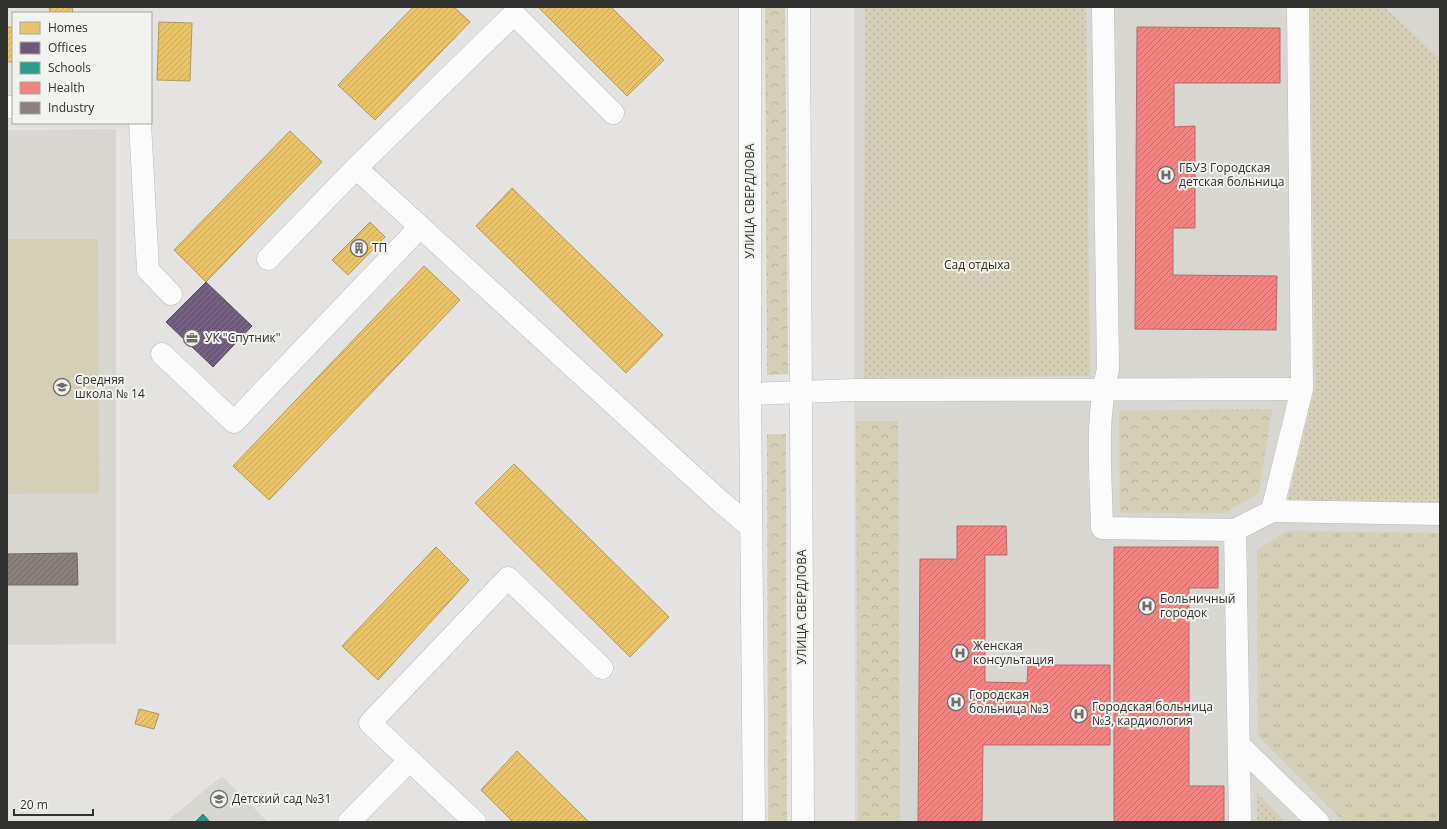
<svg xmlns="http://www.w3.org/2000/svg" width="1447" height="829" font-family="'Open Sans',sans-serif">
<style>
.built{fill:#d7d6d0}
.grass{fill:url(#grass-tufts)}
.forest{fill:url(#forest-crowns)}
.park{fill:url(#park-dots)}
.pitch{fill:#d5cfb7}
.homes{fill:url(#homes-hatch);stroke:#b29859}
.offices{fill:url(#offices-hatch);stroke:#5b4d64}
.schools{fill:url(#schools-hatch);stroke:#2c7d72}
.health{fill:url(#health-hatch);stroke:#b86b69}
.industry{fill:url(#industry-hatch);stroke:#6f6965}
.lines{fill:none;stroke-linecap:round;stroke-linejoin:round}
.minor-casing{stroke:#bcbbba;stroke-width:23}
.minor{stroke:#fbfbfb;stroke-width:22}
.labels{text-anchor:middle;stroke-width:4;stroke-linejoin:round;paint-order:stroke}
.poi-label{font-size:12px;fill:#313130;stroke:#f2f2ee;text-anchor:start}
.street-label{font-size:12px;fill:#313130;stroke:#f2f2ee}
.park-label{font-size:12px;fill:#37300f;stroke:#f2f2ee}
</style>
<defs>
<pattern id="grass-tufts" width="24" height="20" patternUnits="userSpaceOnUse"><rect width="24" height="20" fill="#d5cfb7"/><path d="M3 7l-1-3M5 7V3M7 7l1-3M15 17l-1-3M17 17v-4M19 17l1-3" fill="none" stroke="#b7b29e"/></pattern>
<pattern id="forest-crowns" width="20" height="18" patternUnits="userSpaceOnUse"><rect width="20" height="18" fill="#d5cfb7"/><path d="M2 6a3 3 0 1 1 6 0M12 15a3 3 0 1 1 6 0" fill="none" stroke="#b7b29e"/></pattern>
<pattern id="park-dots" width="8" height="8" patternUnits="userSpaceOnUse"><rect width="8" height="8" fill="#d5cfb7"/><path d="M2 2h.1M6 6h.1" fill="none" stroke="#b7b29e" stroke-width="1.8" stroke-linecap="round"/></pattern>
<pattern id="homes-hatch" width="6" height="6" patternUnits="userSpaceOnUse"><rect width="6" height="6" fill="#e9c46a"/><path d="M-1 1l2-2M0 6l6-6M5 7l2-2" fill="none" stroke="#c8a95c"/></pattern>
<pattern id="offices-hatch" width="6" height="6" patternUnits="userSpaceOnUse"><rect width="6" height="6" fill="#6d597a"/><path d="M-1 1l2-2M0 6l6-6M5 7l2-2" fill="none" stroke="#82738c"/></pattern>
<pattern id="schools-hatch" width="6" height="6" patternUnits="userSpaceOnUse"><rect width="6" height="6" fill="#2a9d8f"/><path d="M-1 1l2-2M0 6l6-6M5 7l2-2" fill="none" stroke="#258175"/></pattern>
<pattern id="health-hatch" width="6" height="6" patternUnits="userSpaceOnUse"><rect width="6" height="6" fill="#f28482"/><path d="M-1 1l2-2M0 6l6-6M5 7l2-2" fill="none" stroke="#c56d6b"/></pattern>
<pattern id="industry-hatch" width="6" height="6" patternUnits="userSpaceOnUse"><rect width="6" height="6" fill="#8a817c"/><path d="M-1 1l2-2M0 6l6-6M5 7l2-2" fill="none" stroke="#716a66"/></pattern>
</defs>
<rect width="100%" height="100%" fill="#e4e3e2"/>
<path class="built" d="M 854,7 L 1440,7 L 1440,822 L 855,822 Z
M 116,129 L 116,644 L 7,645 L 7,130 Z
M 222,776 L 268,822 L 166,822 Z"/>
<path class="grass" d="M 1287,531 L 1440,533 L 1440,822 L 1344,822 L 1258,736 L 1257,550 Z"/>
<path class="forest" d="M 765,7 L 785,7 L 788,374 L 767,375 Z
M 1272,409 L 1259,493 L 1225,513 L 1120,513 L 1119,411 Z
M 856,421 L 898,421 L 900,822 L 858,822 Z
M 767,434 L 786,434 L 787,822 L 768,822 Z"/>
<path class="park" d="M 865,7 L 1086,7 L 1090,376 L 864,378 Z
M 1310,7 L 1384,7 L 1440,59 L 1440,502 L 1287,503 L 1315,387 Z
M 1257,793 L 1285,822 L 1257,822 Z"/>
<path class="pitch" d="M 7,239 L 98,239 L 99,493 L 7,494 Z"/>
<path class="homes" d="M 49,7 L 72,7 L 73,13 L 50,13 Z
M 413,7 L 454,7 L 470,22 L 375,120 L 338,85 Z
M 538,7 L 611,7 L 664,60 L 627,96 Z
M 159,22 L 192,23 L 190,81 L 157,80 Z
M 7,27 L 13,27 L 13,62 L 7,62 Z
M 290,131 L 322,162 L 206,282 L 174,250 Z
M 512,188 L 663,335 L 626,373 L 476,226 Z
M 370,222 L 385,237 L 348,275 L 332,260 Z
M 424,266 L 460,300 L 269,500 L 233,466 Z
M 514,464 L 669,617 L 630,657 L 475,503 Z
M 436,547 L 469,580 L 378,680 L 342,646 Z
M 139,709 L 159,714 L 154,729 L 135,724 Z
M 517,751 L 589,822 L 513,822 L 481,790 Z"/>
<path class="offices" d="M 206,282 L 252,326 L 213,367 L 166,322 Z"/>
<path class="schools" d="M 203,814 L 210,822 L 195,822 Z"/>
<path class="health" d="M 1137,27 L 1280,28 L 1280,83 L 1174,83 L 1174,127 L 1195,126 L 1195,228 L 1173,228 L 1173,275 L 1277,276 L 1276,330 L 1135,329 Z
M 957,526 L 1006,526 L 1007,555 L 985,555 L 985,682 L 1027,683 L 1028,665 L 1110,665 L 1110,745 L 983,745 L 982,822 L 918,822 L 920,559 L 957,559 Z
M 1114,547 L 1218,547 L 1218,588 L 1189,588 L 1189,786 L 1224,786 L 1224,822 L 1114,822 Z"/>
<path class="industry" d="M 77,553 L 78,585 L 7,585 L 7,554 Z"/>
<g class="lines">
<g class="minor-casing">
<path id="minor" d="M 750,7 L 750,394 L 754,822
M 799,7 L 803,822
M 1103,7 L 1108,369 C 1095,421 1101,475 1102,528 L 1235,530 L 1272,511 L 1440,514
M 7,107 L 13,107
M 613,113 L 514,14 L 356,168 L 721,502 L 751,527
M 140,123 L 148,270 L 171,294
M 268,259 L 356,168
M 162,354 L 234,422 L 420,227
M 750,394 L 854,390 L 1302,389
M 1272,511 L 1302,389 L 1298,7
M 1235,530 L 1240,822
M 1239,745 L 1318,822
M 349,822 L 409,761
M 475,822 L 370,723 L 508,578 L 602,668"/>
</g>
<use href="#minor" class="minor"/>
</g>
<defs>
<g id="hospital-ring" transform="scale(0.9)"><circle r="9.5" fill="#f2f2ee" stroke="#706f6e" stroke-width="1.5"/><path d="M-5-5h3v3.5h4V-5h3V5h-3V1.5h-4V5h-3Z" fill="#706f6e"/></g>
<g id="building-ring" transform="scale(0.9)"><circle r="9.5" fill="#f2f2ee" stroke="#706f6e" stroke-width="1.5"/><path d="M-4-6H4V6H1V3H-1V6H-4ZM-2.5-4.3h1.7v1.8h-1.7ZM.8-4.3h1.7v1.8H.8ZM-2.5-1h1.7V.8h-1.7ZM.8-1h1.7V.8H.8Z" fill="#706f6e"/></g>
<g id="office-ring" transform="scale(0.9)"><circle r="9.5" fill="#f2f2ee" stroke="#706f6e" stroke-width="1.5"/><path d="M-6-3h4V-5.5h4V-3h4V5H-6ZM-1-4.5V-3h2v-1.5ZM-6 0V1H6V0Z" fill="#706f6e"/></g>
<g id="school-ring" transform="scale(0.9)"><circle r="9.5" fill="#f2f2ee" stroke="#706f6e" stroke-width="1.5"/><path d="M0-5L7-2L0 1L-7-2ZM-4 1L0 2.5L4 1V4Q0 6-4 4Z" fill="#706f6e"/></g>
</defs>
<g fill-rule="evenodd">
<use href="#hospital-ring" x="1166" y="175"/>
<use href="#building-ring" x="359" y="248"/>
<use href="#office-ring" x="192" y="338"/>
<use href="#school-ring" x="62" y="387"/>
<use href="#hospital-ring" x="1147" y="606"/>
<use href="#hospital-ring" x="960" y="653"/>
<use href="#hospital-ring" x="956" y="702"/>
<use href="#hospital-ring" x="1079" y="714"/>
<use href="#school-ring" x="219" y="799"/>
</g>
<g class="labels">
<g class="poi-label">
<text x="1179" y="172">ГБУЗ Городская<tspan x="1179" dy="14">детская больница</tspan></text>
<text x="372" y="252">ТП</text>
<text x="205" y="342">УК "Спутник"</text>
<text x="75" y="384">Средняя<tspan x="75" dy="14">школа № 14</tspan></text>
<text x="1160" y="603">Больничный<tspan x="1160" dy="14">городок</tspan></text>
<text x="973" y="650">Женская<tspan x="973" dy="14">консультация</tspan></text>
<text x="969" y="699">Городская<tspan x="969" dy="14">больница №3</tspan></text>
<text x="1092" y="711">Городская больница<tspan x="1092" dy="14">№3, кардиология</tspan></text>
<text x="232" y="803">Детский сад №31</text>
</g>
<g class="street-label">
<text transform="translate(750 201) rotate(-90)" y="4">УЛИЦА СВЕРДЛОВА</text>
<text transform="translate(802 607) rotate(-90)" y="4">УЛИЦА СВЕРДЛОВА</text>
</g>
<g class="park-label">
<text x="977" y="269">Сад отдыха</text>
</g>
</g>
<rect width="1447" height="829" fill="none" stroke="#313130" stroke-width="16"/>
<rect x="12" y="12" width="140" height="112" fill="#f2f2ee" stroke="#a5a5a2"/>
<rect x="20" y="22" width="20" height="12" fill="#e9c46a" stroke="#a5a5a2"/>
<text x="48" y="32" font-size="12" fill="#313130">Homes</text>
<rect x="20" y="42" width="20" height="12" fill="#6d597a" stroke="#a5a5a2"/>
<text x="48" y="52" font-size="12" fill="#313130">Offices</text>
<rect x="20" y="62" width="20" height="12" fill="#2a9d8f" stroke="#a5a5a2"/>
<text x="48" y="72" font-size="12" fill="#313130">Schools</text>
<rect x="20" y="82" width="20" height="12" fill="#f28482" stroke="#a5a5a2"/>
<text x="48" y="92" font-size="12" fill="#313130">Health</text>
<rect x="20" y="102" width="20" height="12" fill="#8a817c" stroke="#a5a5a2"/>
<text x="48" y="112" font-size="12" fill="#313130">Industry</text>
<path d="M14 809v6h79v-6" fill="none" stroke="#313130" stroke-width="2"/>
<text x="20" y="809" font-size="12" fill="#313130" stroke="#f2f2ee" stroke-width="3" paint-order="stroke">20 m</text>
</svg>
